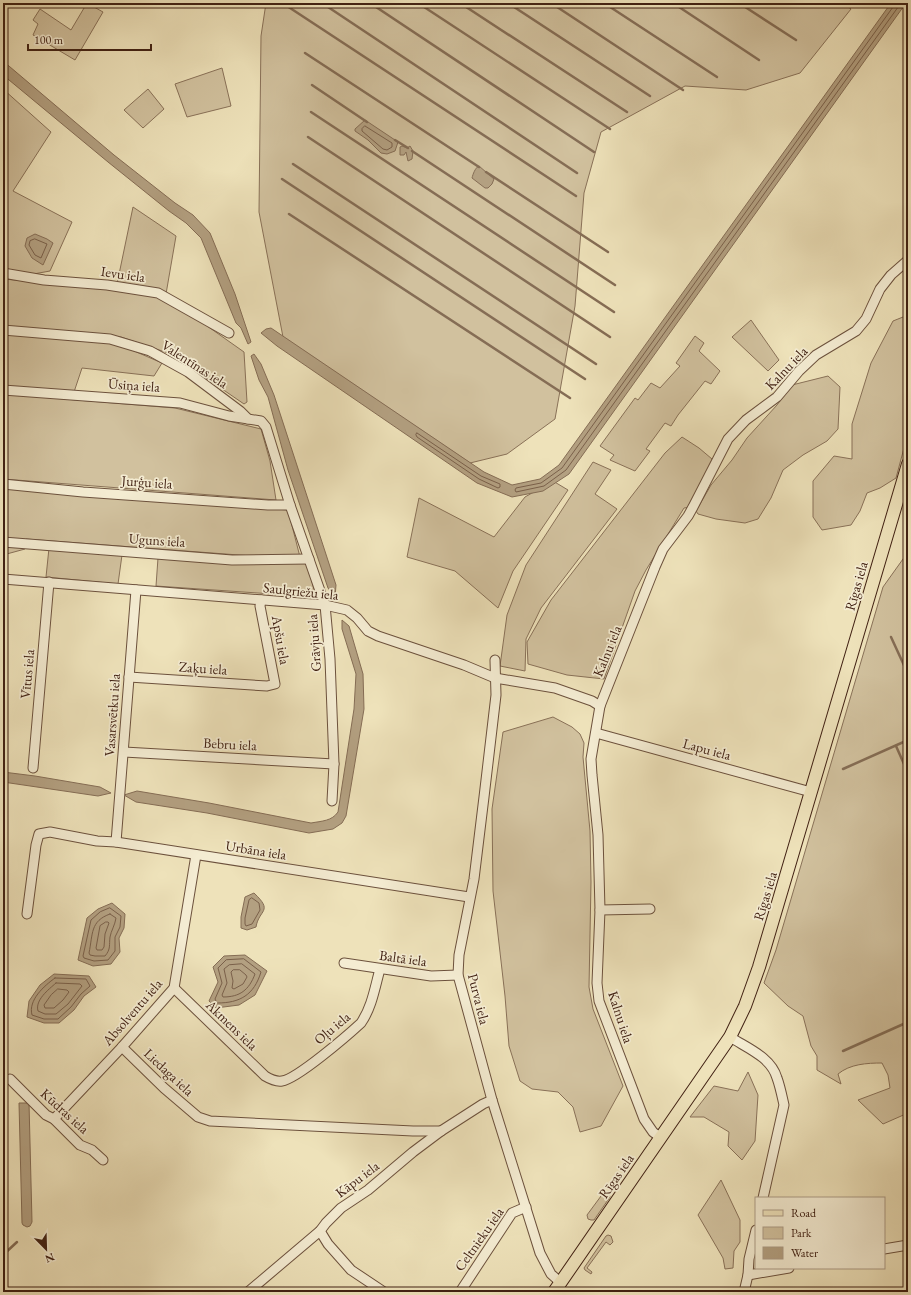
<svg xmlns="http://www.w3.org/2000/svg" width="911" height="1295" font-family="'EB Garamond',serif">
	<style>
		.green { fill: #d1c19e; stroke: #897158 }
		.water { fill: #b3a081; stroke: #856d55 }
		.lines { fill: none; stroke-linecap: round; stroke-linejoin: round }
		.shore { stroke: #7a604a; stroke-width: 1 }
		.stream { stroke: #856d55; stroke-width: 2.5 }
		.minor-casing { stroke: #6c513d; stroke-width: 11 }
		.major-casing { stroke: #412113; stroke-width: 14 }
		.minor { stroke: #f4ecd2; stroke-width: 9 }
		.major { stroke: #eee2ba; stroke-width: 12 }
		.labels { text-anchor: middle; dominant-baseline: central; stroke-width: 3.5; stroke-linejoin: round; paint-order: stroke }
		.street-label { font-size: 14px; fill: #412113; stroke: #f4ecd2 }
	</style>
	<rect width="100%" height="100%" fill="#eee2ba"/>
	<filter id="stains"><feTurbulence type="fractalNoise" baseFrequency=".005" numOctaves="4"/><feColorMatrix values="0 0 0 0 .2 0 0 0 0 .09 0 0 0 0 .02 0 0 0 .5 -.17"/></filter>
	<radialGradient id="worn" r=".72"><stop offset=".6" stop-color="#630" stop-opacity="0"/><stop offset="1" stop-color="#630" stop-opacity=".3"/></radialGradient>
	<g class="green">
		<path d="M87,3L103,12L75,60L33,35L38,24L33,20L40,9L71,30Z"/>
		<path d="M266,3H843L851,9L800,73L746,90L685,86L601,132L584,193L575,306L555,419L507,454L470,463L283,337L259,212L261,36Z"/>
		<path d="M222,68L231,106L187,117L175,84Z"/>
		<path d="M3,89L51,132L13,191L72,222L50,271L28,275L3,269Z"/>
		<path d="M148,89L164,109L143,128L124,110Z"/>
		<path d="M133,207L176,236L166,294L117,284Z"/>
		<path d="M3,279L84,286L160,297L193,316L244,352L247,402L244,404L171,354L121,337L3,327Z"/>
		<path d="M908,315V433L896,478L880,488L867,493L860,511L851,525L822,530L813,517V481L834,456L852,459V424L871,363L893,321Z"/>
		<path d="M751,320L779,360L768,371L732,337Z"/>
		<path d="M3,333L118,344L162,363L154,376L82,368L74,392L3,386Z"/>
		<path d="M695,336L704,343L699,351L720,371L711,384L705,381L678,415L671,426L665,423L646,449L650,451L635,471L610,460L614,455L600,446L635,398L638,400L651,383L660,388L680,366L676,363Z"/>
		<path d="M828,376L840,387L838,429L827,441L803,455L783,470L771,498L758,519L745,523L716,519L698,514L696,511L711,485L732,460L747,438L777,405L792,385Z"/>
		<path d="M3,394L175,408L261,429L270,461L276,500L3,479Z"/>
		<path d="M682,437L699,448L712,459L706,480L690,507L684,508L646,570L635,591L604,679L567,675L528,664L527,642L551,600L665,453Z"/>
		<path d="M593,462L611,470L595,494L617,509L541,608L526,639L525,671L500,666L507,615L526,565Z"/>
		<path d="M553,481L568,490L513,571L498,608L455,571L407,557L419,498L494,537L525,497Z"/>
		<path d="M3,487L288,510L300,557L252,556L26,539L25,549L3,555Z"/>
		<path d="M49,548L122,555L118,584L46,577Z"/>
		<path d="M908,552V1113L883,1124L858,1100L890,1088L888,1075L882,1063C867,1063 850,1064 838,1074L841,1084L817,1070V1056L811,1046L803,1016L788,1006L764,983L776,950L883,587Z"/>
		<path d="M158,558L307,563L316,597L156,586Z"/>
		<path d="M553,717L572,727L580,734L584,743L583,757L590,831L591,882L589,987L593,1009L623,1086L601,1126L580,1132L573,1107L558,1092L532,1089L520,1081L509,1046L505,996L493,891L492,809L503,732Z"/>
		<path d="M748,1072L758,1095L755,1141L742,1160L728,1146L729,1132L704,1117H690L714,1086L738,1091Z"/>
		<path d="M721,1180L740,1220V1242L734,1251L733,1268L725,1269L723,1258L698,1215Z"/>
		<path d="M604,1192L609,1194L610,1197L594,1220H591L588,1219L587,1215Z"/>
		<path d="M608,1235L611,1236L613,1242L610,1245L606,1242L587,1268L592,1272L591,1274L585,1270L584,1268L606,1236Z"/>
	</g>
	<g class="water">
		<path d="M891,3H906L569,474L543,491L512,497L477,483L277,346L261,333L266,329L271,328L484,472L512,485L540,479L559,465Z"/>
		<path d="M3,61L114,155L175,203L193,215L210,233L235,294L251,342L248,344L241,328L236,323L201,238L186,223L169,211L108,162L3,75Z"/>
		<path d="M365,120L398,142L395,151L387,154L381,153L368,140L355,131V129Z"/>
		<path d="M402,146L407,148L410,146L413,151L412,159L408,161L406,152L404,155H400V147Z"/>
		<path d="M479,166L494,179L492,184L488,188H485L472,178C473,174 475,168 479,166Z"/>
		<path d="M35,234L47,239L53,243L43,265L32,258L25,246L27,238Z"/>
		<path d="M254,354L261,364L274,395L336,585L335,597L328,588L288,470L268,397L259,380L251,356Z"/>
		<path d="M342,620L349,626L363,674L364,709L346,816L342,823L333,829L309,833L207,813L136,802L124,795L137,791L209,803L311,823C322,821 332,821 338,812L354,709L356,674L342,629Z"/>
		<path d="M3,772L35,776L100,787L111,793L98,796L3,782Z"/>
		<path d="M254,893C274,912 259,909 256,927L247,930L241,928V917L245,897Z"/>
		<path d="M112,903L125,914L124,928L119,938L120,952L111,964L93,966L78,960L87,918L98,909Z"/>
		<path d="M245,955L267,971L255,995L239,1005L216,1008L209,1001L218,982L213,967L224,956Z"/>
		<path d="M54,974L89,976L96,987L84,996L74,1010L59,1023H44L27,1017L29,1001L40,985Z"/>
		<path d="M19,1103H29L32,1222L30,1226L27,1227L23,1225L22,1223Z"/>
	</g>
	<g class="lines">
		<g class="shore">
			<path d="M894,3L893,7L562,468L541,483L516,488L515,490L516,492L544,486L566,470L901,3"/>
			<path d="M365,126L392,143V147L387,150L383,149L362,131V129Z"/>
			<path d="M35,239L47,244L41,258L35,255L29,245L30,241Z"/>
			<path d="M417,433L481,476L500,484V487L498,488L479,479L417,437L416,435Z"/>
			<path d="M252,898L259,903L260,910L252,924L246,926L245,924V918L249,900Z"/>
			<path d="M110,908L121,916L120,927L115,937V951L108,960L94,961L84,958L83,956L91,920L100,912Z"/>
			<path d="M110,914L116,918C115,925 111,931 110,937C109,945 111,949 105,956H95L90,955L89,953C93,934 90,921 110,914Z"/>
			<path d="M106,922H108L109,923L105,934L104,947L102,950H97L96,948L100,926Z"/>
			<path d="M244,959L261,972C254,995 240,1003 217,1003L215,999L222,983L218,968L226,960Z"/>
			<path d="M242,964L255,974C249,990 240,997 223,997L222,995L227,983L224,969L229,965Z"/>
			<path d="M240,970L246,975L247,977L243,984L234,989L232,988L233,981L231,972L233,970Z"/>
			<path d="M55,978L86,979L90,986L81,994L71,1007L58,1019H44L32,1015C28,1000 44,986 55,978Z"/>
			<path d="M56,983L80,984L82,986L68,1004L56,1014H45L38,1011C35,1000 48,990 56,983Z"/>
			<path d="M58,989L67,990L69,992L63,1000L54,1008H45L44,1005L51,995Z"/>
		</g>
		<g class="stream">
			<path d="M322,3L577,173"/>
			<path d="M370,3L594,152"/>
			<path d="M418,3L610,129"/>
			<path d="M460,3L627,112"/>
			<path d="M508,3L650,96"/>
			<path d="M551,3L683,90"/>
			<path d="M604,3L717,77"/>
			<path d="M673,3L759,60"/>
			<path d="M739,3L796,40"/>
			<path d="M287,6L576,196"/>
			<path d="M305,53L479,167"/>
			<path d="M312,85L367,122"/>
			<path d="M311,112L614,312"/>
			<path d="M308,137L610,337"/>
			<path d="M395,140L408,148"/>
			<path d="M412,151L615,285"/>
			<path d="M293,164L596,364"/>
			<path d="M486,172L608,252"/>
			<path d="M282,179L585,379"/>
			<path d="M289,214L570,398"/>
			<path d="M891,637L908,674"/>
			<path d="M896,746L908,773"/>
			<path d="M843,769L908,740"/>
			<path d="M904,874L908,883"/>
			<path d="M843,1051L908,1022"/>
			<path d="M3,1255L17,1242"/>
		</g>
		<defs>
			<g id="minor">
				<path d="M3,273L44,280L107,285L158,293L229,333"/>
				<path d="M3,330L110,339L150,351L188,372L240,411L248,419"/>
				<path d="M3,390L180,403L229,416L261,421L266,427L290,505L325,605L330,659L334,764L332,801"/>
				<path d="M3,484L83,492L268,505H290"/>
				<path d="M3,542L232,560L309,559"/>
				<path d="M3,579L325,605L347,610L357,618L368,631L378,636L464,665L495,678L555,688L592,701L600,706"/>
				<path d="M495,660L496,695L484,797L474,879L459,955L458,975L492,1100L540,1253L551,1274L560,1282"/>
				<path d="M129,677L267,686L275,684L260,606L261,600"/>
				<path d="M596,733L811,792"/>
				<path d="M124,752L334,764"/>
				<path d="M33,768L49,582"/>
				<path d="M116,842L136,590"/>
				<path d="M600,910L650,909"/>
				<path d="M27,914L36,845L39,834L50,832L97,841L116,842L469,897"/>
				<path d="M344,963L431,976L458,975"/>
				<path d="M174,988L265,1076C270,1079 276,1082 282,1081C297,1079 348,1035 361,1023C372,1007 375,987 380,969"/>
				<path d="M730,1037C747,1048 771,1057 777,1078C780,1086 782,1096 784,1105L763,1198"/>
				<path d="M122,1047L164,1088L198,1117L210,1121L413,1131H441"/>
				<path d="M10,1079L46,1115L54,1119L80,1145L92,1150L103,1160"/>
				<path d="M54,1119L122,1047L174,988L196,855"/>
				<path d="M661,1138L653,1132L644,1119L599,1001L597,983L600,910L598,835L592,775L591,759L600,706L655,567L663,549L688,516L693,507L728,439L746,420L777,397L799,371L816,355L856,331L866,319L880,289L891,275L908,260"/>
				<path d="M320,1231L328,1244L351,1270L384,1292"/>
				<path d="M884,1249L908,1245"/>
				<path d="M748,1275L789,1268"/>
				<path d="M248,1292L320,1231L326,1223L341,1208L368,1190L413,1152L441,1131L483,1104L492,1100"/>
				<path d="M460,1292L512,1213L526,1207"/>
				<path d="M744,1292L748,1275L749,1259L756,1230"/>
			</g>
			<path id="major" d="M554,1292L730,1037L745,1006L759,967L908,464"/>
		</defs>
		<use href="#minor" class="minor-casing"/>
		<use href="#major" class="major-casing"/>
		<use href="#minor" class="minor"/>
		<use href="#major" class="major"/>
	</g>
	<g class="labels">
		<g class="street-label">
			<text transform="translate(123 274) rotate(8)">Ievu iela</text>
			<text transform="translate(195 364) rotate(33)">Valentīnas iela</text>
			<text transform="translate(786 368) rotate(-46)">Kalnu iela</text>
			<text transform="translate(134 385) rotate(4)">Ūsiņa iela</text>
			<text transform="translate(147 482) rotate(4)">Jurģu iela</text>
			<text transform="translate(157 540) rotate(4)">Uguns iela</text>
			<text transform="translate(856 586) rotate(-74)">Rīgas iela</text>
			<text transform="translate(301 591) rotate(6)">Saulgriežu iela</text>
			<text transform="translate(281 640) rotate(80)">Apšu iela</text>
			<text transform="translate(314 643) rotate(-94)">Grāvju iela</text>
			<text transform="translate(607 651) rotate(-68)">Kalnu iela</text>
			<text transform="translate(203 668) rotate(4)">Zaķu iela</text>
			<text transform="translate(27 674) rotate(-85)">Vītus iela</text>
			<text transform="translate(112 715) rotate(-86)">Vasarsvētku iela</text>
			<text transform="translate(230 744) rotate(3)">Bebru iela</text>
			<text transform="translate(707 749) rotate(15)">Lapu iela</text>
			<text transform="translate(256 850) rotate(9)">Urbāna iela</text>
			<text transform="translate(765 896) rotate(-73)">Rīgas iela</text>
			<text transform="translate(403 958) rotate(8)">Baltā iela</text>
			<text transform="translate(479 999) rotate(76)">Purva iela</text>
			<text transform="translate(132 1012) rotate(-49)">Absolventu iela</text>
			<text transform="translate(621 1017) rotate(72)">Kalnu iela</text>
			<text transform="translate(232 1025) rotate(44)">Akmens iela</text>
			<text transform="translate(332 1028) rotate(-40)">Oļu iela</text>
			<text transform="translate(169 1072) rotate(43)">Liedaga iela</text>
			<text transform="translate(65 1111) rotate(42)">Kūdras iela</text>
			<text transform="translate(616 1176) rotate(-55)">Rīgas iela</text>
			<text transform="translate(357 1179) rotate(-37)">Kāpu iela</text>
			<text transform="translate(479 1239) rotate(-55)">Celtnieku iela</text>
		</g>
	</g>
	<rect width="911" height="1295" fill="none" stroke="#eee2ba" stroke-width="16"/>
	<rect x="4" y="4" width="903" height="1287" fill="none" stroke="#412113" stroke-width="2"/>
	<rect x="8" y="8" width="895" height="1279" fill="none" stroke="#412113"/>
	<rect x="755" y="1197" width="130" height="72" fill="#f4ecd2" stroke="#ac9b86"/>
	<rect x="763" y="1210" width="20" height="6" fill="#eee2ba" stroke="#ac9b86"/>
	<text x="791" y="1217" font-size="12" fill="#412113">Road</text>
	<rect x="763" y="1227" width="20" height="12" fill="#d1c19e" stroke="#ac9b86"/>
	<text x="791" y="1237" font-size="12" fill="#412113">Park</text>
	<rect x="763" y="1247" width="20" height="12" fill="#b3a081" stroke="#ac9b86"/>
	<text x="791" y="1257" font-size="12" fill="#412113">Water</text>
	<g transform="translate(46 1249) rotate(157)" stroke="#f4ecd2" stroke-width="3" paint-order="stroke">
	<path d="M0-3L7 15L0 10L-7 15Z" fill="#412113"/>
	<text y="-6" font-size="11" font-weight="bold" text-anchor="middle" fill="#412113">N</text>
	</g>
	<path d="M28 44v6h123v-6" fill="none" stroke="#412113" stroke-width="2"/>
	<text x="34" y="44" font-size="12" fill="#412113" stroke="#f4ecd2" stroke-width="3" paint-order="stroke">100 m</text>
	<rect width="100%" height="100%" filter="url(#stains)"/>
	<rect width="100%" height="100%" fill="url(#worn)"/>
</svg>
